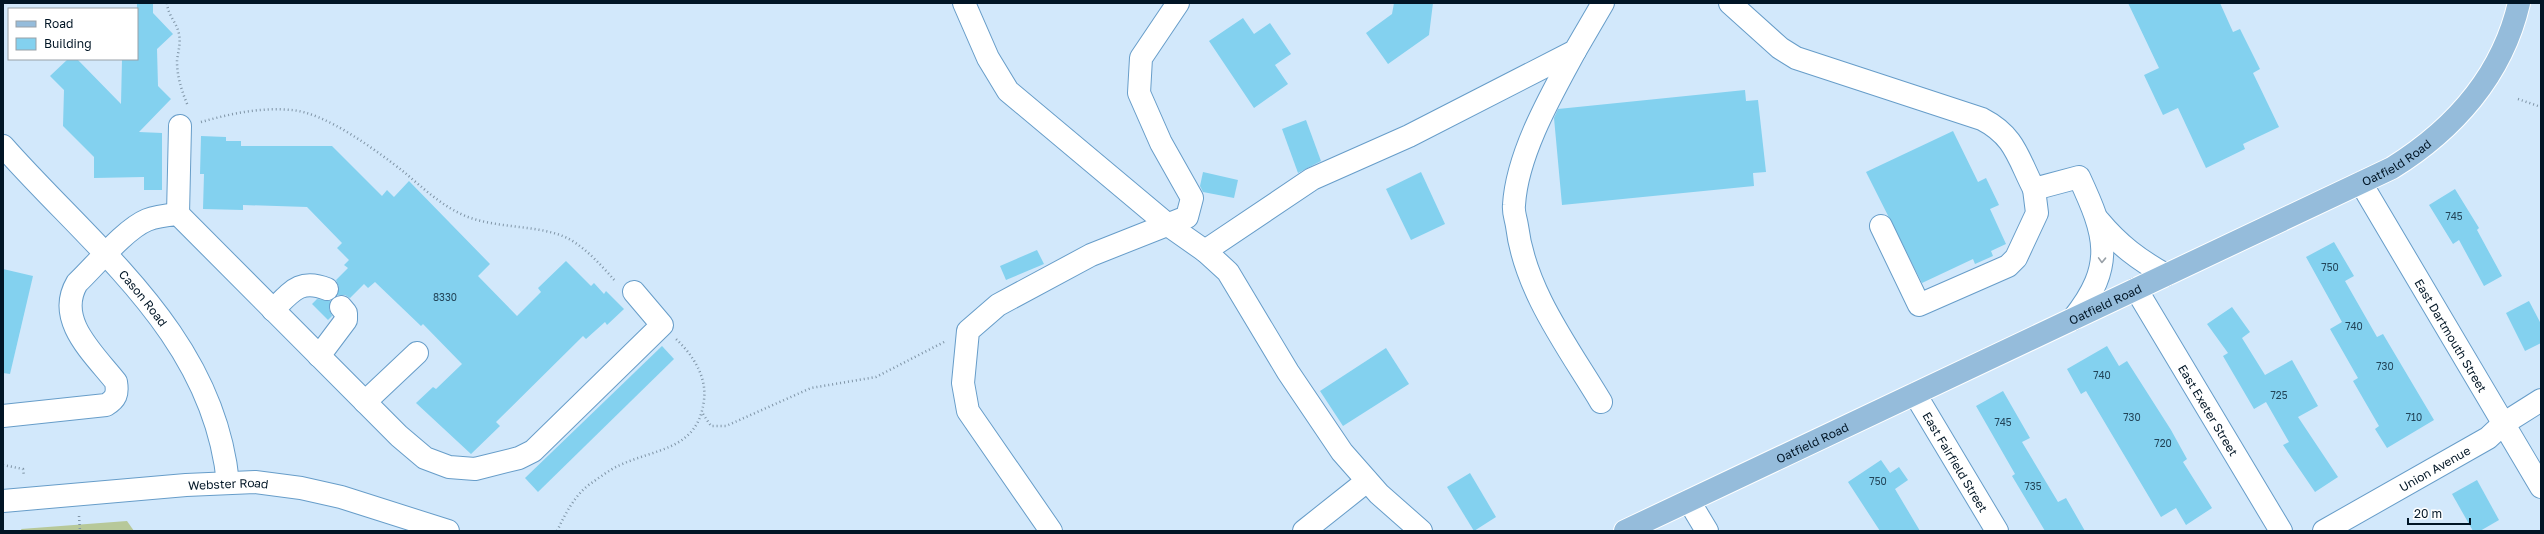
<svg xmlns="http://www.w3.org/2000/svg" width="2544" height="534" font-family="'Golos Text',sans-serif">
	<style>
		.green { fill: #b7c899 }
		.building { fill: #83d1ef }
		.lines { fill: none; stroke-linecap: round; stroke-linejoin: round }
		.minor-casing { stroke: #679dc9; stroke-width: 24 }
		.major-casing { stroke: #fff; stroke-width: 24 }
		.path { stroke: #7f94a6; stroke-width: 2.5; stroke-dasharray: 1 3; stroke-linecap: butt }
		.minor { stroke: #fff; stroke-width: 22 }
		.major { stroke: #95bcdb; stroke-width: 22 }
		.oneway { stroke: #99a1a8 }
		.labels { text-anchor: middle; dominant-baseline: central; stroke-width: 3; stroke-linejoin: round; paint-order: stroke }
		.number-label { font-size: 10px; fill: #224458 }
		.street-label { font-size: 12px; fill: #011525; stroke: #fff }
	</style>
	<rect width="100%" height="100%" fill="#d2e8fb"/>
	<path class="green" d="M127,521L134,531H22L21,529Z"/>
	<g class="building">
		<path d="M137,3H153V13L173,34L157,49L158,86L171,99L139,132L162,133V190H144V177L94,178V157L63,126L64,90L50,76L68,59H77L121,104L122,59H137Z"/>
		<path d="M1394,3H1433L1429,35L1388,64L1366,33L1392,14Z"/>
		<path d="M2128,3H2220L2233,32L2240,29L2260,69L2253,73L2279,127L2243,144L2245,149L2206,168L2178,108L2163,115L2144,75L2159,68Z"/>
		<path d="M1243,18L1254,34L1270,23L1291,54L1275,65L1288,84L1254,108L1209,41Z"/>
		<path d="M1745,90L1746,101L1758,100L1766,172L1753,173L1754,186L1562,205L1554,118L1558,109Z"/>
		<path d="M1306,120L1321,161L1298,173L1282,129Z"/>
		<path d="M1953,131L1978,182L1986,178L1999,205L1990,209L2006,244L1991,251L1993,256L1975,264L1973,259L1922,283L1866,172Z"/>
		<path d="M201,136L226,137V141H241V146H332L382,196L387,190L394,197L409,181L490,264L478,276L517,316L541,292L538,288L566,261L591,286L594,283L604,294L606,291L624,309L607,325L605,322L586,339L583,336L496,422L500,426L471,454L416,403L433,387L436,389L462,364L423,324L421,326L375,282L368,288L364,284L350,298L345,295H337L339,287L336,280L348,268L344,265L349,260L337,248L342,243L307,207L243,205V210L203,209L204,174H200Z"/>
		<path d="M1203,172L1238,180L1234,198L1203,192L1200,186Z"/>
		<path d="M1421,172L1445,224L1411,240L1386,189Z"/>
		<path d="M2455,189L2479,228L2477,230L2502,276L2484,286L2459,240L2453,244L2429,205Z"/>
		<path d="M2334,242L2354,276L2345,281L2377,337L2383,334L2434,420L2387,448L2375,429L2379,426L2353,381L2358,378L2330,329L2342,322L2306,257Z"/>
		<path d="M1037,250L1044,264L1006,280L1000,266Z"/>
		<path d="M3,269L33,276L10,374L3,373Z"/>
		<path d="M317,299L331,301L329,309L332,316L328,320L312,304Z"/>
		<path d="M2529,301L2541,324V343L2525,351L2506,313Z"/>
		<path d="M2232,307L2250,332L2242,338L2265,375L2292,360L2318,406L2298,417L2338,477L2315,492L2283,445L2289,442L2266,402L2254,409L2223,356L2228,353L2207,324Z"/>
		<path d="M662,346L674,359L538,492L525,478Z"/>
		<path d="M2107,346L2119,366L2127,361L2171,430L2187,459L2183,462L2212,508L2186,525L2176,508L2161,517L2086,391L2081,394L2067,369Z"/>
		<path d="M1386,348L1409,384L1343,426L1320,391Z"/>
		<path d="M2003,391L2030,438L2022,442L2058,502L2066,498L2085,531H2045L2012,476L2015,474L1976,406Z"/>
		<path d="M1881,460L1890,473L1899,467L1908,480L1895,489L1920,531H1880L1848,482Z"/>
		<path d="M1470,473L1496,517L1474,531L1447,487Z"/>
		<path d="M2477,480L2499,520L2480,531H2473L2452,494Z"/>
	</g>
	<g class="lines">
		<defs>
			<g id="minor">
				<path d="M964,3L988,58L1008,91L1168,225L1205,251L1228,272L1288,372L1342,452L1379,494L1421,531"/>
				<path d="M1730,3L1780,48L1796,58L1982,119C2015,136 2018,158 2034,189L2079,177C2106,235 2116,265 2073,319"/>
				<path d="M1575,51C1551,95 1517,154 1514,205C1513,212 1516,219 1517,226C1525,291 1568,347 1601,402"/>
				<path id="s1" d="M3,146C94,249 214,336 228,483"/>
				<path id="s2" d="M2361,183L2541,487"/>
				<path d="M178,214L180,126"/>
				<path d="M2099,221C2119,245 2139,260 2166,275"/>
				<path d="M1881,226L1919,305L2008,266L2016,258L2037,213L2034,189"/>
				<path d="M1205,251L1312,179L1409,136L1575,51L1603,3"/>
				<path id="s3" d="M2136,289L2281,531"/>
				<path d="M273,310C291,292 300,278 327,289"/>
				<path d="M319,356L346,320V313L341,307"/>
				<path id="s4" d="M1915,394L1997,531"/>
				<path d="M365,402L417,353"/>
				<path d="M3,416L106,405C116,399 118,394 116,382C94,354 55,320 77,283C95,266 125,229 147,220C157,216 168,215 178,214L399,436L425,458L449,467L475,469L519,458L533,451L662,325L634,292"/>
				<path id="s5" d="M3,501L186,485L255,482L301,488L341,497L448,531"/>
				<path d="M1689,501L1707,531"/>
				<path d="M1051,531L968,411L963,383L968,331L998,305L1091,255L1187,217L1192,198L1161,143L1139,93L1141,58L1178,3"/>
				<path d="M1304,531L1367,481"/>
				<path id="s6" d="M2324,531L2488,438L2503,424L2541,400"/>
			</g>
			<g id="major">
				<path id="s7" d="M1625,531L2392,168C2453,130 2502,76 2519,3"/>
			</g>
		</defs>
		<use href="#minor" class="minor-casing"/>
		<use href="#major" class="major-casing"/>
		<g class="path">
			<path d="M167,3C168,16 177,23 179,34C181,44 178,51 177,61C177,77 182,92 188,106"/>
			<path d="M2518,99L2541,107"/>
			<path d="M201,122C229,114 261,107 291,110C325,112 377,151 404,172C423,188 444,208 468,217C498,228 531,225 560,235C581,242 602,266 616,282"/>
			<path d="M703,414L711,426H726L811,388L876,377L946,341"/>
			<path d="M3,465L23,469L24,476"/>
			<path d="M79,516L80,531"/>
			<path d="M557,531C566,513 574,496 590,484C599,478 609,470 618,466C655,448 698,451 704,400C707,377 693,355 676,339"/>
		</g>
		<use href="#minor" class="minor"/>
		<use href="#major" class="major"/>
	</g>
	<defs><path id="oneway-chevron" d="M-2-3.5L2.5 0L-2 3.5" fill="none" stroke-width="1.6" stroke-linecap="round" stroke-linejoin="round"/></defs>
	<use class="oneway" href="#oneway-chevron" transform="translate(2102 260) rotate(92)"/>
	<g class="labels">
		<g class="number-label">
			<text x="2454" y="216">745</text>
			<text x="2330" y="267">750</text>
			<text x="445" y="297">8330</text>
			<text x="2354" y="326">740</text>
			<text x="2385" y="366">730</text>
			<text x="2102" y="375">740</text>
			<text x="2279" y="395">725</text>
			<text x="2132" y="417">730</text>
			<text x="2414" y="417">710</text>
			<text x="2003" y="422">745</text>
			<text x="2163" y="443">720</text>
			<text x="1878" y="481">750</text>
			<text x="2033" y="486">735</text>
		</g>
		<g class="street-label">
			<text stroke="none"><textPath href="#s7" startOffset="855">Oatfield Road</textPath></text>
			<text stroke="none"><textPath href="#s1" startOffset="207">Cason Road</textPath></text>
			<text stroke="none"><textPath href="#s7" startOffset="531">Oatfield Road</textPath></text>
			<text stroke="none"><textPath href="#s2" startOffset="177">East Dartmouth Street</textPath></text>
			<text stroke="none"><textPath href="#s3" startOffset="141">East Exeter Street</textPath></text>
			<text stroke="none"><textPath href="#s7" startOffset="207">Oatfield Road</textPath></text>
			<text stroke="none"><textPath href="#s4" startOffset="79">East Fairfield Street</textPath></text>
			<text stroke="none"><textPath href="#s6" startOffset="127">Union Avenue</textPath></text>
			<text stroke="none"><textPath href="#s5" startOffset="226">Webster Road</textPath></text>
		</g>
	</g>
	<rect width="2544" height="534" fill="none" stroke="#011525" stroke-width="8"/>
	<rect x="8" y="8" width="130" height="52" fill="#ffffff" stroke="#99a1a8"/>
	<rect x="16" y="21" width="20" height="6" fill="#95bcdb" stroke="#99a1a8"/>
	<text x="44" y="28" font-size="12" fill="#011525">Road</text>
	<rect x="16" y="38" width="20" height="12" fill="#83d1ef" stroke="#99a1a8"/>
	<text x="44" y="48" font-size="12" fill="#011525">Building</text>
	<path d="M2408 518v6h62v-6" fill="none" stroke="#011525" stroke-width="2"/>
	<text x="2414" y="518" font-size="12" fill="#011525" stroke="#ffffff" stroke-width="3" paint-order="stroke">20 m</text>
</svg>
